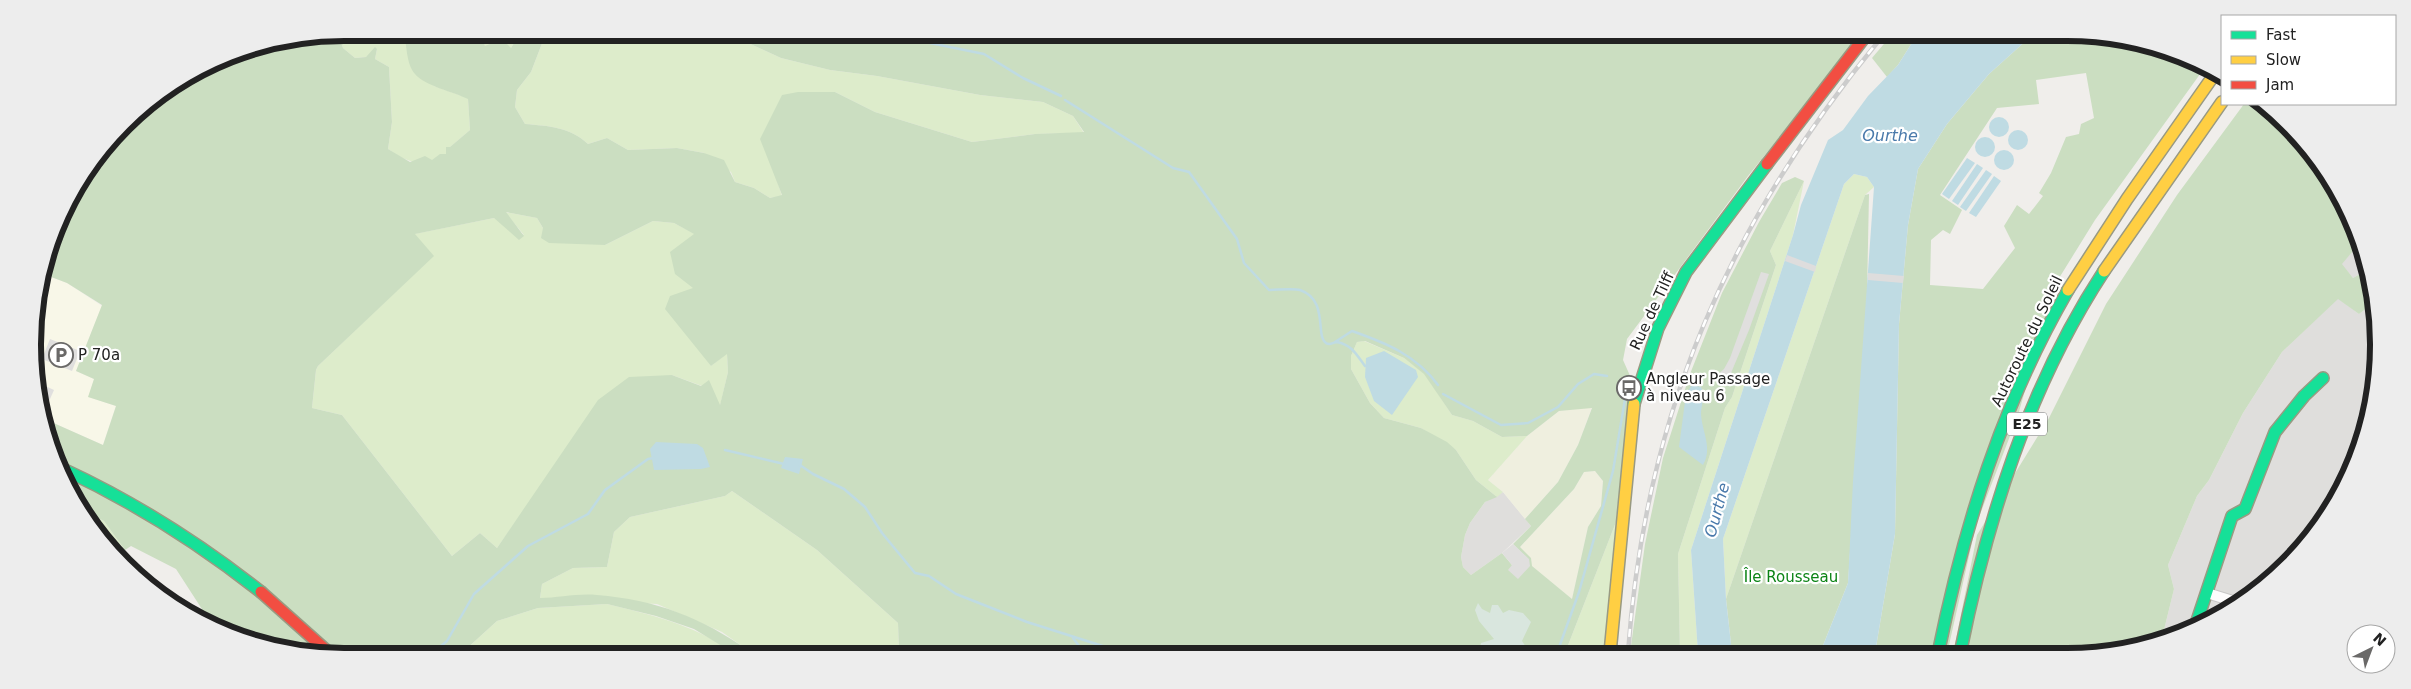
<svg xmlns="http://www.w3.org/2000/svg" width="2411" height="689" font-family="'DejaVu Sans',sans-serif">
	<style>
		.residential { fill: #dfdedc }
		.education { fill: #f8f7e8 }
		.farmland { fill: #efefdf }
		.grass { fill: #ddeccb }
		.forest { fill: #cbdec1; fill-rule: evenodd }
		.wetland { fill: #d9e6de }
		.parking { fill: #e0dfde }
		.water { fill: #bfdbe3 }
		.pier { fill: #dedddd }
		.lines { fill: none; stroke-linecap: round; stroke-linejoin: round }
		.stream { stroke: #bfdbe3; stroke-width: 2.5 }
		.street-casing { stroke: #c9c8c7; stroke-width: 12 }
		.fast-casing { stroke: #999a82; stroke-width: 14 }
		.slow-casing { stroke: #999a82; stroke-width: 14 }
		.jam-casing { stroke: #999a82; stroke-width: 14 }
		.street { stroke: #fdfcfc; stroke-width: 10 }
		.fast { stroke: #16e098; stroke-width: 11 }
		.slow { stroke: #ffcf43; stroke-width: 11 }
		.jam { stroke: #f24e42; stroke-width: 11 }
		.rail-casing { stroke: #ccc; stroke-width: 4.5 }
		.rail { stroke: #fff; stroke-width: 2.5; stroke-dasharray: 8; stroke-linecap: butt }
		.labels { text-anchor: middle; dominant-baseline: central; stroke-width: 4.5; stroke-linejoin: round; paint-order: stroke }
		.shield { fill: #fff; stroke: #646464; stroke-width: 1 }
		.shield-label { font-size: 14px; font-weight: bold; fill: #222 }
		.street-label { font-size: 15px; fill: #222; stroke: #fff }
		.poi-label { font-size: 15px; fill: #222; stroke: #fff; text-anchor: start }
		.park-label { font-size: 15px; fill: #0c8416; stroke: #fff }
		.water-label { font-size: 16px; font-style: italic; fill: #4a7aab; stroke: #fff }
		.rim { fill: none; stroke: #222; stroke-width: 6 }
	</style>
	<rect width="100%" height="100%" fill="#f0eeeb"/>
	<g class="residential">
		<path d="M2358,249L2367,270L2353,278L2341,264L2353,251Z"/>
		<path d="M2338,298L2359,314L2372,304L2373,405L2346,483L2287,565L2204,624L2157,639L2163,634L2174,589L2168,565L2197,496L2209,480L2243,413L2282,352Z"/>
		<path d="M1503,492L1531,526L1502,553L1471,575L1463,567L1461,557L1465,535L1470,523L1485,502Z"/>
	</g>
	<path class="education" d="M46,275L67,283L102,306L76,371L94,379L89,397L116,406L103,445L49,421L46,431L43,426L33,324Z"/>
	<g class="farmland">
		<path d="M1592,407L1578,445L1558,482L1525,519L1503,492L1488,480L1527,436L1559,411Z"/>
		<path d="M1595,471L1603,481L1601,506L1588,527L1572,599L1531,566L1520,547L1574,489L1584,472Z"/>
	</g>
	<g class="grass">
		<path d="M345,33H404L434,86L468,98L470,130L449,148L446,154C439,155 437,159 431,161C414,166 401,158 388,149L392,122L389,67L375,59L377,49L366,57L355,58L343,48L338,34Z"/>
		<path d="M480,33H520L511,48L485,47Z"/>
		<path d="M546,33L729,34L781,58L830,70L877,76L980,95L1043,102L1073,116L1084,133L1035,134L972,142L875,112L835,92L773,168L782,196L770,198L754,188L735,182L731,172L704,153L677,148L628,150L607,138L588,144C570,127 549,126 525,124L515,107L517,90L531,72Z"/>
		<path d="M1854,174L1867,177L1874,187L1865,195L1726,599L1723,539L1844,184Z"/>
		<path d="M1804,181L1793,235L1691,550L1698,653H1680L1678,554L1725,408L1732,397L1776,265L1770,251Z"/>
		<path d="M505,212L537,218L543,228L605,245L653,221L674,223L695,234L693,288L711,366L727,353L728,372L720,406L702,386L672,375L537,492L497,548L480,533L452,556L342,415L312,408L316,370L318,366L433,256L414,234L494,218L524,235Z"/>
		<path d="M1364,341L1404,358L1425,374L1452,415L1473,421L1502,437L1527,436L1488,480L1503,492L1497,497L1476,480L1456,450L1421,428L1384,418L1370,403L1351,369V356L1357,342Z"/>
		<path d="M732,491L817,550L898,623L899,652L749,651L722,632L657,604L540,598L542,584L573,568L607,567L614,532L630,517L725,496Z"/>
		<path d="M86,512L104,521L125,550L118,554L97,534Z"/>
		<path d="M1616,522L1604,653H1565Z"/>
		<path d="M607,604C651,615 693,624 730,651H464L497,621L538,608Z"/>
	</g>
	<g class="forest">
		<path d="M404,33H480L485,46L502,39L511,48L520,33H546L531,72L517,90L515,107L525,124C549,126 570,127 588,144L607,138L628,150L677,148L704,153L724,160L735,182L754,188L770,198L782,195L760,139L782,95L798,92H835L875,112L972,142L1035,134L1084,132L1073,116L1043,102L980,95L877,76L830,70L781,58L729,34L1859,38L1748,176L1627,339L1623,360L1631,378L1616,522L1565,653L899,652L898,623L817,550L732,491L725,496L630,517L614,532L607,567L573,568L542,584L540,598C558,598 578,593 597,595C656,600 701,617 749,651H730L694,629L656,616L607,604L538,608L497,621L464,651H284L209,620L176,569L131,546L125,550L104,521L86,512L46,431L49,421L103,445L116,406L88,397L94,379L76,371L102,305L67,283L46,275L65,207L139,110L225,56L338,34L343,48L355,58L366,57L375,47L377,49L375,59L389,67L392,122L388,149L410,162L425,156L432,160L440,154H446V147H450L470,130L468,99C454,92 425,86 415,74C406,64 407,45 404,33ZM506,212L537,218L543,228L541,238L549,243L605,245L653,221L674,223L694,234L670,252L675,274L693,288L670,296L665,309L711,366L727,354L728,372L720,405L709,380L701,386L672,375L629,377L598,400L497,548L480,533L452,556L342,415L312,408L316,370L318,366L434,256L415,234L494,218L519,240L524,236ZM1365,341L1404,358L1424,374L1452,415L1473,421L1502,437L1527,436L1559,411L1592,408L1578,445L1558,482L1525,519L1531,526L1513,544L1529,560L1512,565L1502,553L1471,575L1463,567L1461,557L1465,535L1470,523L1485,502L1497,497L1476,480L1456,450L1447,442L1421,428L1384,418L1370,403L1351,369V356L1357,342ZM1595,471L1603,481L1601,506L1588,527L1572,599L1532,566L1531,558L1520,547L1574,489L1584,472Z"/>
		<path d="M1889,38H1915L1898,65L1887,77L1872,58Z"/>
		<path d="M2029,38H2127L2203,70L2095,220L2056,283L2018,415L1976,525L1947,654L1875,653L1895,534L1899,324L1908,225L1918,169L1947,124L1989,74ZM2086,73L2094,118L2081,124L2079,134L2066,137L2051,173L2039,193L2043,196L2029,214L2017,205L2004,226L2015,248L1983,289L1930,285L1931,240L1943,230L1950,234L1962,210L1940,195L1997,108L2039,104L2036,80Z"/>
		<path d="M2244,104H2258L2326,171L2358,249L2353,251L2342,264L2353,278L2367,270L2372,283V304L2359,314L2338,299L2282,352L2243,413L2209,480L2197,496L2168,565L2174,589L2163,634L2157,639L2107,654H1953L1977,535L2049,418L2106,304L2177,195Z"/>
		<path d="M1795,177L1804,181L1770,251L1776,265L1732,397L1725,408L1678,554L1680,653H1630L1645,544L1663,458L1690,374L1722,293L1759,222L1782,183Z"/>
		<path d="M1869,194L1867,294L1848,583L1820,653H1732L1726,599L1865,195Z"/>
	</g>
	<path class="wetland" d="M1478,603L1482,609L1490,613L1492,605H1498L1503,613L1509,610L1523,613L1531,622L1522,641L1530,653H1479L1481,643L1494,639L1479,621L1475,610Z"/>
	<g class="parking">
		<path d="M1761,272L1769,274L1749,330L1731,373L1721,382L1717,375L1724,369L1730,358Z"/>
		<path d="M50,339L80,351L72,371L42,359Z"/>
		<path d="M39,383L54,390L42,417Z"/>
		<path d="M1513,544L1529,559L1530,566L1518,579L1508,570L1512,565L1502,553Z"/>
	</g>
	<g class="water">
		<path d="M1915,38H2029L1989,74L1947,124L1918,169L1908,225L1899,324L1895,534L1875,653H1820L1848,583L1853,481L1874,187L1867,177L1854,174L1844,184L1723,539L1726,599L1732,653H1698L1691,550L1793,235L1801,205L1828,140L1843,130L1868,96L1898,65Z"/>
		<circle cx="1999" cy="127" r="10"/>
		<circle cx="2018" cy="140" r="10"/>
		<circle cx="1985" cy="147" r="10"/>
		<circle cx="2004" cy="160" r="10"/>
		<path d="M1967,158L1975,163L1949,199L1942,194Z"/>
		<path d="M1977,164L1983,168L1958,205L1952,201Z"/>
		<path d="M1986,170L1992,174L1966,211L1960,207Z"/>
		<path d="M1994,176L2001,181L1976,217L1969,213Z"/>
		<path d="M1384,351L1416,370L1418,377L1392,415L1374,401L1365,377L1366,358Z"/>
		<path d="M1692,385L1701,387C1706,397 1701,404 1701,414C1702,432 1713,448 1703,465L1679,447L1686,394Z"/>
		<path d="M656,442L697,444L703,448L710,467L701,469L654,470L650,449Z"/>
		<path d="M785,457L803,459L799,474L781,468Z"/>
	</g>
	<g class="pier">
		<path d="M1787,255L1816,266L1815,272L1785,261Z"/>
		<path d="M1868,273L1904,276L1903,283L1868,280Z"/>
	</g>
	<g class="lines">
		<g class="stream">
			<path d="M913,34L930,43L984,54L1023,78L1061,96"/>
			<path d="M1065,100L1173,168L1189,172L1237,239L1244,263L1269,290C1278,290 1292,288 1300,290C1329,300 1315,336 1326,343C1330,346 1333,342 1337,342C1352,345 1356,354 1365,366"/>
			<path d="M1335,342L1352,331C1386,343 1416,355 1438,385"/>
			<path d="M1443,394L1501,425L1528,423L1558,407L1578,384L1594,374L1607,376"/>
			<path d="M725,450L784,464"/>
			<path d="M800,465L813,474L844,489L865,507L882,533L915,573L929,576L956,594L1027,622L1109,648L1167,652"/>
			<path d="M1073,638L1079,646L1078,652"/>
			<path d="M435,651L447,641L474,594L528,546L588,514L605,490L648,459L654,458"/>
			<path d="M1557,653L1579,592L1613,471L1628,381"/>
		</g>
		<defs>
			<path id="street" d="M2207,593L2236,602"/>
			<g id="fast">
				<path d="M1634,404L1658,328L1686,272L1767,164"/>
				<path d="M65,470C136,503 200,544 261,592"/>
				<path d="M2195,627L2232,516L2245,509L2275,432L2304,396L2323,378"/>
				<path d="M1938,654C1964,526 2002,404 2068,290"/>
				<path d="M1960,654C1987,520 2028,387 2104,271"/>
			</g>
			<g id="slow">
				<path d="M2104,271L2222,102"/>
				<path d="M2068,290L2127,199L2214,75"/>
				<path d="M1610,653L1634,404"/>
			</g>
			<g id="jam">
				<path d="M1767,164L1864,38"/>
				<path d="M261,592L327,651"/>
			</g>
		</defs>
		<use href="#street" class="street-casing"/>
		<use href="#fast" class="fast-casing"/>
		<use href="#slow" class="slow-casing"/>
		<use href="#jam" class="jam-casing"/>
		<use href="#street" class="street"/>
		<use href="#fast" class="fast"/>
		<use href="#slow" class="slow"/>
		<use href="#jam" class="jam"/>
		<defs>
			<path id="rail" d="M1628,653C1645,413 1729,222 1881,38"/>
		</defs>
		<use href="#rail" class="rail-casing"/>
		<use href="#rail" class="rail"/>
	</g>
	<defs>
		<symbol id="parking-ring" viewBox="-11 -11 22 22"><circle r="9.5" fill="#fff" stroke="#6a6968" stroke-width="1.5"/><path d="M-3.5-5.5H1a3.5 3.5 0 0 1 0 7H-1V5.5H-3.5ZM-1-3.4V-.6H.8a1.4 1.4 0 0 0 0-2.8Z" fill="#6a6968"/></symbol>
		<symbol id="bus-ring" viewBox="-11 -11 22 22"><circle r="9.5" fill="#fff" stroke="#6a6968" stroke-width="1.5"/><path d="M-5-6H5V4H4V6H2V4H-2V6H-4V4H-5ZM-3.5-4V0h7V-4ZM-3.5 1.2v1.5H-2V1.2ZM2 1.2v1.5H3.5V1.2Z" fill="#6a6968"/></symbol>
	</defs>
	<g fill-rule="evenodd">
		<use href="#parking-ring" x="47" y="341" width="28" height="28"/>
		<use href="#bus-ring" x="1615" y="374" width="28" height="28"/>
	</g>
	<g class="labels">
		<rect class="shield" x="2007" y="412.5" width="40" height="23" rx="4"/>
		<g class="shield-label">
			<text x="2027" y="424">E25</text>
		</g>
		<g class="street-label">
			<text transform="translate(1652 311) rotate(-65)">Rue de Tilff</text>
			<text transform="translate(2027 341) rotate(-64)">Autoroute du Soleil</text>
		</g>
		<g class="poi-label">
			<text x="78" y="355">P 70a</text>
			<text x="1646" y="379">Angleur Passage<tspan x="1646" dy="17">à niveau 6</tspan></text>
		</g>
		<g class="park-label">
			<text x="1791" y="577">Île Rousseau</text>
		</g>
		<g class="water-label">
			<text x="1890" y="135">Ourthe</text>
			<text transform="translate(1717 510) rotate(-75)">Ourthe</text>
		</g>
	</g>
	<path d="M0 0H2411V689H0ZM344 41H2067A303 303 0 0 1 2370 344V345A303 303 0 0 1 2067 648H344A303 303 0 0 1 41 345V344A303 303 0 0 1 344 41Z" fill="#ededed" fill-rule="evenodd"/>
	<path class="rim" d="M344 41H2067A303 303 0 0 1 2370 344V345A303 303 0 0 1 2067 648H344A303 303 0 0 1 41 345V344A303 303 0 0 1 344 41Z"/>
	<rect x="2221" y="15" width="175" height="90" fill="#ffffff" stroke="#a7a7a7"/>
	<rect x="2231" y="31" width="25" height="8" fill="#16e098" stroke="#a7a7a7"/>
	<text x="2266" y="40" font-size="15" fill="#222222">Fast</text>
	<rect x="2231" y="56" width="25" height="8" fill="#ffcf43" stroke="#a7a7a7"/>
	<text x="2266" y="65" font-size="15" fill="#222222">Slow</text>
	<rect x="2231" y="81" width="25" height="8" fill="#f24e42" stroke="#a7a7a7"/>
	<text x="2266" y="90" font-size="15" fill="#222222">Jam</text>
	<g transform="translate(2371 649) rotate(42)"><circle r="24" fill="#ffffff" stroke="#a7a7a7"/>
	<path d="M0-4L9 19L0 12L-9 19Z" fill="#6a6968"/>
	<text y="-8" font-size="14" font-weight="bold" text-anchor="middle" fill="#222222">N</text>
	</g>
</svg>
